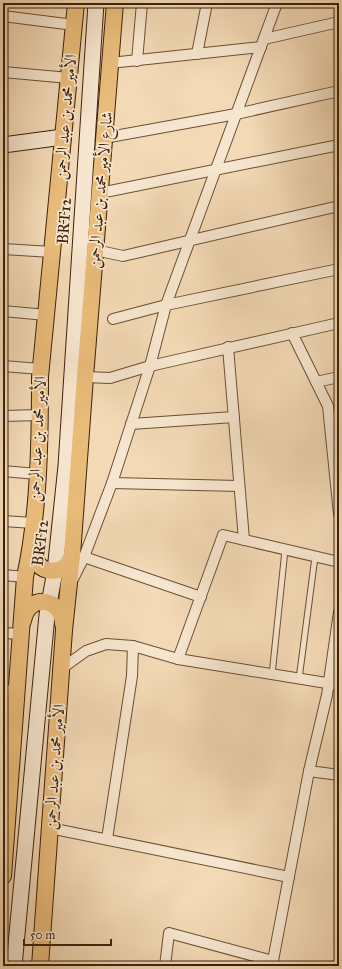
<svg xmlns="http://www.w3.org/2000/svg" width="342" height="969" font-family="'IM FELL Great Primer',Amiri,serif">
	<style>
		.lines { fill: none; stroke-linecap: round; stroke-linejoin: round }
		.lane-casing { stroke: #6a4f36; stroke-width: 7 }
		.street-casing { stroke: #6a4f36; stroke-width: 12 }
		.secondary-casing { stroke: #3c210c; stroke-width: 17 }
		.primary-casing { stroke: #3c210c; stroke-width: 18 }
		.lane { stroke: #f7e6cf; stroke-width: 5 }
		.street { stroke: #f7e6cf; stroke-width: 10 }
		.secondary { stroke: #f7e6cf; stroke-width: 15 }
		.primary { stroke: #eabc7a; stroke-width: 16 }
		.labels { text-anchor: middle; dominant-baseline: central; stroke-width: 3.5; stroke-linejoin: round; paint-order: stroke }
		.street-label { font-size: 16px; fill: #3c210c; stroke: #f7e6cf }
	</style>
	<rect width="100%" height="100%" fill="#f3d9b5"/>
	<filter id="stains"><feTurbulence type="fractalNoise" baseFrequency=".005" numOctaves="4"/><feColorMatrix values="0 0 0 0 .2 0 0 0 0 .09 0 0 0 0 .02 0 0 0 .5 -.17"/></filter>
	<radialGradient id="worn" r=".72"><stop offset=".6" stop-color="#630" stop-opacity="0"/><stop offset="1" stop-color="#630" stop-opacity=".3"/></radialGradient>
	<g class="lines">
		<defs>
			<g id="lane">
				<path d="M272,675L285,550"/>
				<path d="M299,679L315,557"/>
			</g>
			<g id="street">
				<path d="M3,16L74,25"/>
				<path d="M264,39L339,22"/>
				<path d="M197,54L207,3"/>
				<path d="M137,61L142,3"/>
				<path d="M110,63L261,47"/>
				<path d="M3,72L69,78"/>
				<path d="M104,138L236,114L339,91"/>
				<path d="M100,193L339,145"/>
				<path d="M3,249L52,252"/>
				<path d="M95,250L123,256L339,206"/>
				<path d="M3,311L46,315"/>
				<path d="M113,319L166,305L339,269"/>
				<path d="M292,333L328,406L339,514"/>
				<path d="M228,347L244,540"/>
				<path d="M3,366L41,369"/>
				<path d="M85,377L110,378L150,366L339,323"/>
				<path d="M316,382L339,377"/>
				<path d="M3,416L40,415"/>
				<path d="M131,424L234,417"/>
				<path d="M3,471L37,474"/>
				<path d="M112,483L239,486"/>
				<path d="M3,521L33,523"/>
				<path d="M84,557L201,597"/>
				<path d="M3,575L25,577"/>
				<path d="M73,579L84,557L112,483L150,366L166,305L277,3"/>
				<path d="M3,633L21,634"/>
				<path d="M178,659L223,535L339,562"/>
				<path d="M61,669L86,651L106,644L133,646L178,659L339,685"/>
				<path d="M3,690L17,691"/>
				<path d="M309,771L339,775"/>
				<path d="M50,828L289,877"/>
				<path d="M107,839L132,676L133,646"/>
				<path d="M165,966L169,933L273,961"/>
				<path d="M272,966L309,771L327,695L339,612"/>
			</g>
			<g id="secondary">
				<path d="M3,145L63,137"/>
				<path d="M14,966L47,615L55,571L66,466L96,3"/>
			</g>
			<g id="primary">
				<path d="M32,545C33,550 34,556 36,560C41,572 56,574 66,566C69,563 71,558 72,555"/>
				<path d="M23,621C28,593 62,597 63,624"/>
				<path d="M3,876L25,577C39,512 40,443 40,377L76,3"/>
				<path d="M40,966L64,630L72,555L85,377L115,3"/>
			</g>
		</defs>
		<use href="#lane" class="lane-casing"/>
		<use href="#street" class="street-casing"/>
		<use href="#secondary" class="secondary-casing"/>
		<use href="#primary" class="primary-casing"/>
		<use href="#lane" class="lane"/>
		<use href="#street" class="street"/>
		<use href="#secondary" class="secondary"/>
		<use href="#primary" class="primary"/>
	</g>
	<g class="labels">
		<g class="street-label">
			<text transform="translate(65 117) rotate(-85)">الأمير محمد بن عبد الرحمن</text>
			<text transform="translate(100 190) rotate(-85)">شارع الأمير محمد بن عبد الرحمن</text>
			<text transform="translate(64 221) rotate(-86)">BRT12</text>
			<text transform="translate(37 439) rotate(-87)">الأمير محمد بن عبد الرحمن</text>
			<text transform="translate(40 543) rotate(-83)">BRT12</text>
			<text transform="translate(54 767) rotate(-86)">الأمير محمد بن عبد الرحمن</text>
		</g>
	</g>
	<rect width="342" height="969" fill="none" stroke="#f3d9b5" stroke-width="16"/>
	<rect x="4" y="4" width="334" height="961" fill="none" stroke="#3c210c" stroke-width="2"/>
	<rect x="8" y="8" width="326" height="953" fill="none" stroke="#3c210c"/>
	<path d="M24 939v6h87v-6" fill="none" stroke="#3c210c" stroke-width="2"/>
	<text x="30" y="939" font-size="12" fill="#3c210c" stroke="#f7e6cf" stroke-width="3" paint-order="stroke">50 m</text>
	<rect width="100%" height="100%" filter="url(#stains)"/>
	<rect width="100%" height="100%" fill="url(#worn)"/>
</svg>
